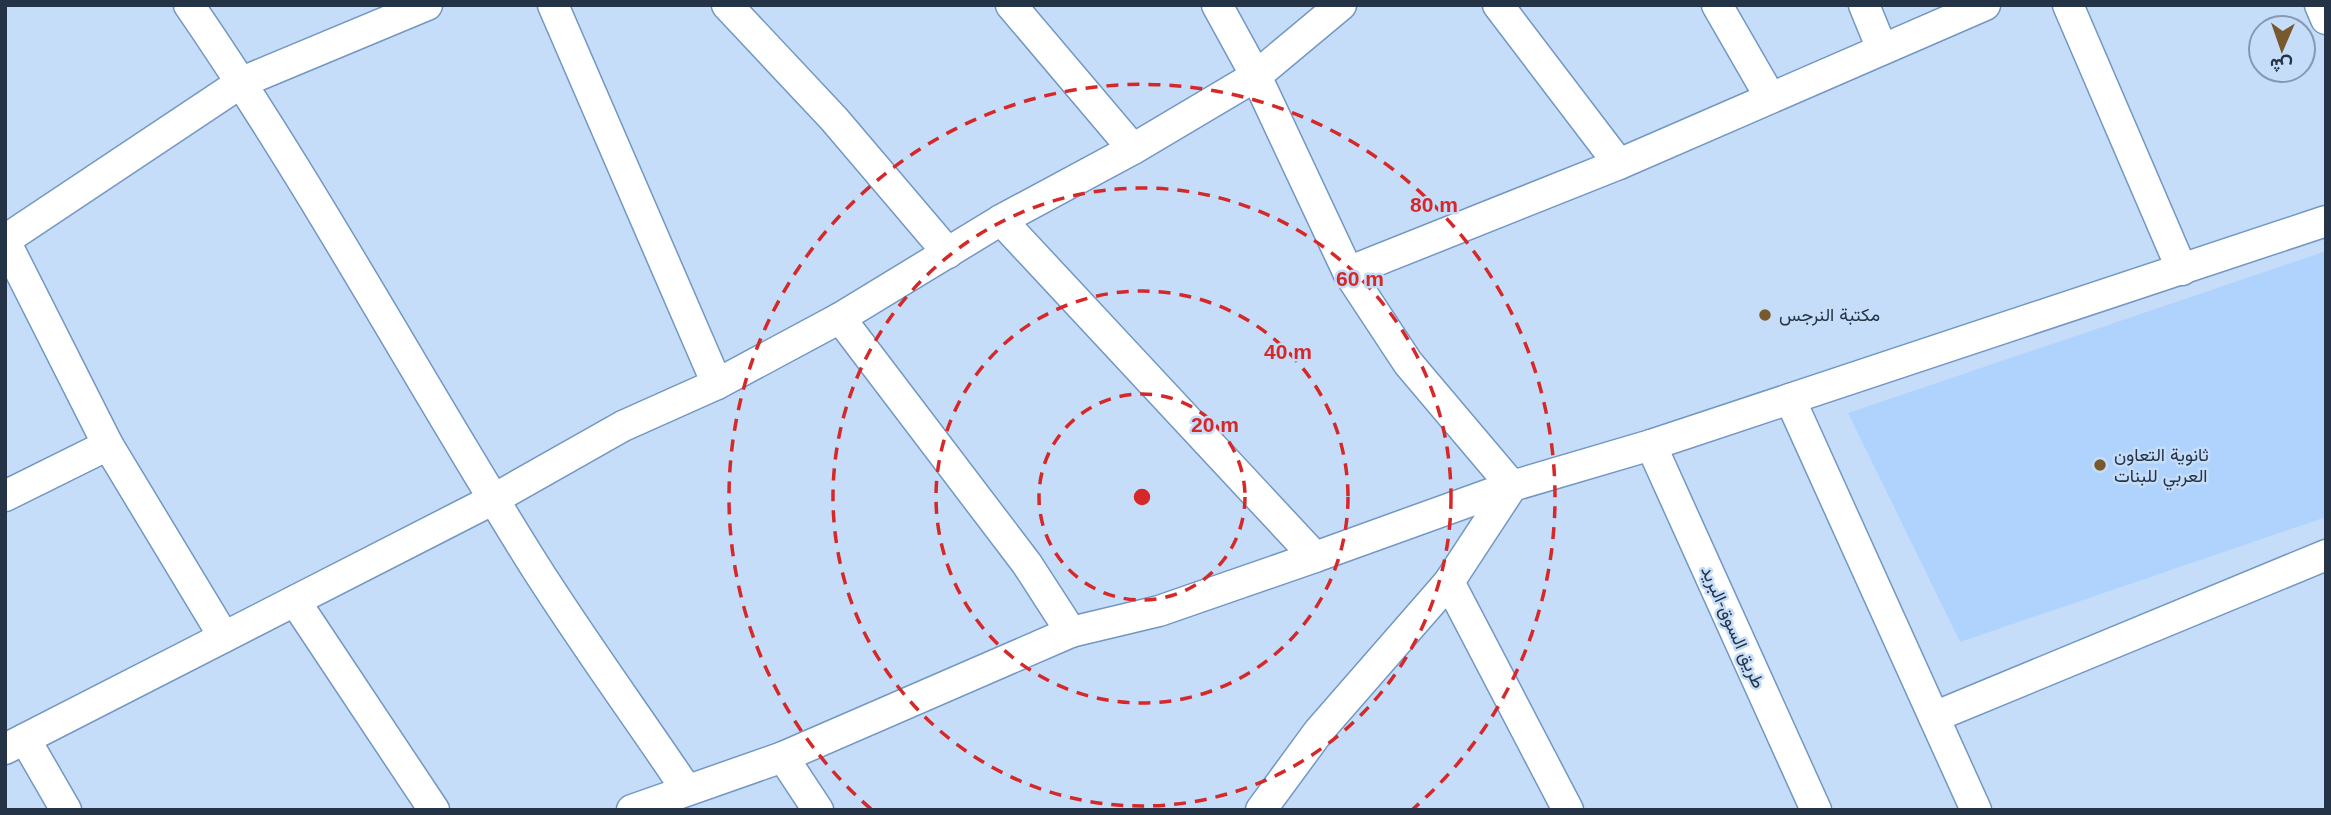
<svg xmlns="http://www.w3.org/2000/svg" width="2331" height="815" font-family="Arial,Vazirmatn,sans-serif">
	<style>
		.built { fill: #b0d3fd }
		.lines { fill: none; stroke-linecap: round; stroke-linejoin: round }
		.street-casing { stroke: #7297c3; stroke-width: 33 }
		.street { stroke: #fff; stroke-width: 30 }
		.ring { fill: none; stroke: #d62828; stroke-width: 3.5; stroke-dasharray: 12 9 }
		.poi-dot { fill: #78592e; stroke: #c5ddf9; stroke-width: 2.5 }
		.labels { text-anchor: middle; dominant-baseline: central; stroke-width: 5; stroke-linejoin: round; paint-order: stroke }
		.poi-label { font-size: 18px; fill: #243345; stroke: #c5ddf9; text-anchor: start }
		.street-label { font-size: 18px; fill: #243345; stroke: #c5ddf9 }
		.centre { fill: #d62828; stroke: #c5ddf9; stroke-width: 3.5 }
		.ring-label { font-size: 21px; text-anchor: middle; font-weight: bold; fill: #d62828; stroke: #c5ddf9; stroke-width: 5; stroke-linejoin: round; paint-order: stroke }
	</style>
	<rect width="100%" height="100%" fill="#c5ddf9"/>
	<path class="built" d="M2326,251V517L1960,642L1848,413Z"/>
	<g class="lines">
		<defs>
			<g id="street">
				<path d="M189,5C312,184 416,376 531,560C580,638 635,713 686,789"/>
				<path d="M553,5L717,384"/>
				<path d="M727,5L834,119L948,253"/>
				<path d="M1011,5L1133,149"/>
				<path d="M1498,5L1619,164"/>
				<path d="M1717,5L1770,97"/>
				<path d="M1864,5L1882,49"/>
				<path d="M2068,5L2182,270"/>
				<path d="M2320,5L2326,19"/>
				<path d="M1001,220L1315,557L1512,486L1408,363L1348,272L1256,76L1217,5"/>
				<path d="M5,240L242,82L427,5"/>
				<path d="M5,241L108,445L224,637"/>
				<path d="M1348,272L1619,164L1985,5"/>
				<path d="M840,318L1027,564L1071,632L1159,611L1315,557"/>
				<path d="M1790,399L1976,810"/>
				<path d="M1651,445L1816,810"/>
				<path d="M5,496L108,445"/>
				<path d="M1449,582L1568,810"/>
				<path d="M295,601L434,810"/>
				<path d="M1934,717L2326,555"/>
				<path d="M25,739L66,810"/>
				<path d="M5,749L494,499L623,426L717,384L840,318L1001,220L1133,149L1256,76L1341,5"/>
				<path d="M783,757L818,810"/>
				<path d="M632,810L783,757L1071,632"/>
				<path d="M1261,810L1319,731L1449,582L1512,486L1651,445L2326,221"/>
			</g>
		</defs>
		<use href="#street" class="street-casing"/>
		<use href="#street" class="street"/>
	</g>
	<g class="ring">
		<circle cx="1142" cy="497" r="103"/>
		<circle cx="1142" cy="497" r="206"/>
		<circle cx="1142" cy="497" r="309"/>
		<path d="M871 809A413 413 0 1 1 1413 809"/>
	</g>
	<g class="poi-dot">
		<circle cx="1765" cy="315" r="7"/>
		<circle cx="2100" cy="465" r="7"/>
	</g>
	<g class="labels">
		<g class="poi-label">
			<text x="1779" y="315">مكتبة النرجس</text>
			<text x="2114" y="455">ثانوية التعاون<tspan x="2114" dy="21">العربي للبنات</tspan></text>
		</g>
		<g class="street-label">
			<text transform="translate(1733 627) rotate(66)">طريق السوق-البريد</text>
		</g>
	</g>
	<circle cx="1142" cy="497" r="10" class="centre"/>
	<g class="ring-label">
		<text x="1434" y="212">80 m</text>
		<text x="1360" y="286">60 m</text>
		<text x="1288" y="359">40 m</text>
		<text x="1215" y="432">20 m</text>
	</g>
	<rect width="2331" height="815" fill="none" stroke="#243345" stroke-width="14"/>
	<g transform="translate(2282 49) rotate(182)"><circle r="33" fill="#c5ddf9" stroke="#8599b1" stroke-width="2"/>
	<path d="M0-5L12 26L0 18L-12 26Z" fill="#78592e"/>
	<text y="-10" font-size="19" font-weight="bold" text-anchor="middle" fill="#243345">ش</text>
	</g>
</svg>
